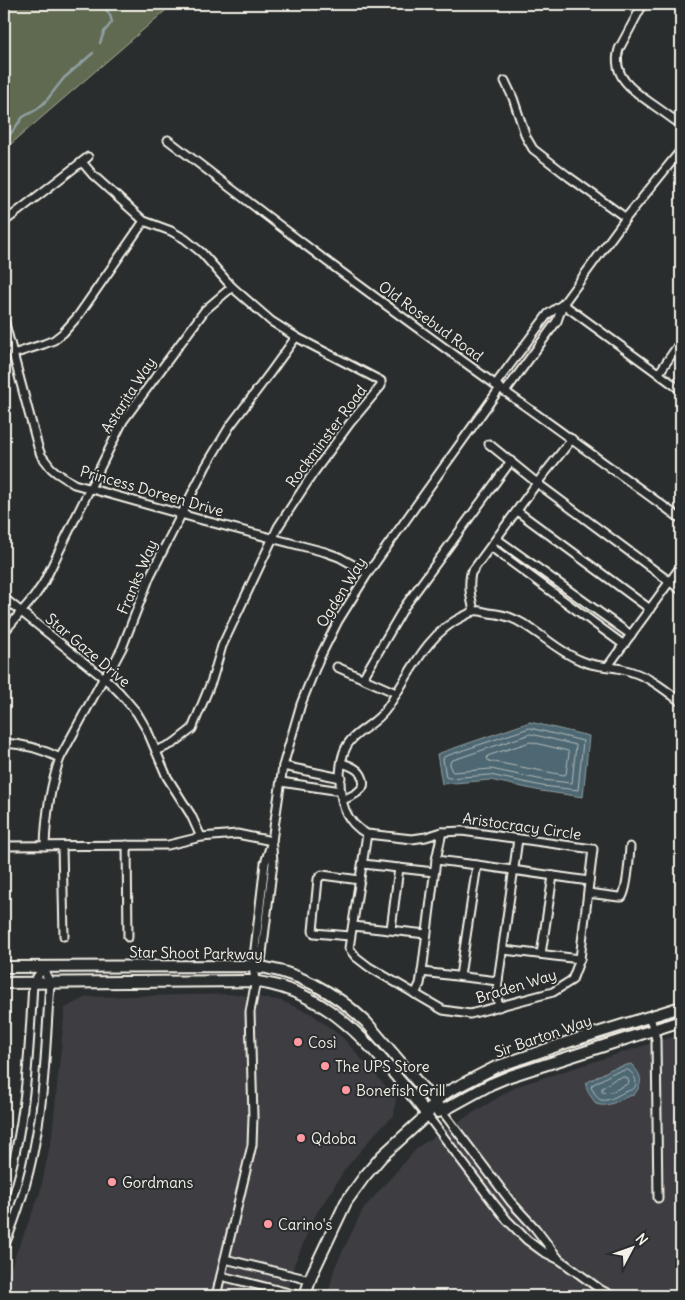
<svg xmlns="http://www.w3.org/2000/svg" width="685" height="1300" font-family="Delius,sans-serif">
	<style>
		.built { fill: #3d3c42 }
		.green { fill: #606a51; stroke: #aaae9c }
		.water { fill: #4e6873; stroke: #909fa2 }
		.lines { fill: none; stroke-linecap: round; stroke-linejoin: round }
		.shore { stroke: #b2bab9; stroke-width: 1 }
		.stream { stroke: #909fa2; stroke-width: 2.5 }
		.street-casing { stroke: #f4f1e8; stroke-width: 11 }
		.secondary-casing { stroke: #f4f1e8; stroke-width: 14 }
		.street { stroke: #2a2d2e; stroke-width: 7 }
		.secondary { stroke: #2a2d2e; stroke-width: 10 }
		.poi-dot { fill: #ff9aa2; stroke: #2a2d2e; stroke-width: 2 }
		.labels { text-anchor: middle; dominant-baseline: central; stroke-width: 4; stroke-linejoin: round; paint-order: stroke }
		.street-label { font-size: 15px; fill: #f4f1e8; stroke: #2a2d2e }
		.poi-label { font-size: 15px; fill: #f4f1e8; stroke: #2a2d2e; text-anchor: start }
	</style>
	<rect width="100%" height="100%" fill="#2a2d2e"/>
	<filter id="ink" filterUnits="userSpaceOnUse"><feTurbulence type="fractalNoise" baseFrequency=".02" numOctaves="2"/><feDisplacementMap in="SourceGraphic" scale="10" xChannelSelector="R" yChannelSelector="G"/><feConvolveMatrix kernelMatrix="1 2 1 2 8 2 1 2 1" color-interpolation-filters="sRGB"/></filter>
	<g filter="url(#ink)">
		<g class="built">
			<path d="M236,994L264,998L282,1001L312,1014L343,1038L396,1098L394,1116L378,1130L346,1168L315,1216L294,1265L287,1296H4V1284L40,1193L52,1135L65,1008L86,997Z"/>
			<path d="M681,1034V1296H328L334,1269L363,1209L419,1146L517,1086Z"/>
		</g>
		<path class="green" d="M4,4H173L4,150Z"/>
		<g class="water">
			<path d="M530,722L589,736L583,797L541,791L490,780L442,784L437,754Z"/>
			<path d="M631,1064C642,1075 644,1082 634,1095C620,1097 611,1109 596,1104C592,1097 585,1091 586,1083L611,1069Z"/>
		</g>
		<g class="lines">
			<g class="shore">
				<path d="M530,728L583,741L578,790L542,786L490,775L448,778L446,777L443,759L444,757Z"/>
				<path d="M531,734L576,745L572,783L543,780L491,769L453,772L451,770L450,763L451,761Z"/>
				<path d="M531,742L568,751L569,753L566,774L564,775L489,761L487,759L488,756Z"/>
				<path d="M628,1070C634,1073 640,1085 632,1090C630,1090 629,1090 628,1091C620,1093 610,1102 601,1100C597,1099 594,1091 591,1088L592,1085L613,1073Z"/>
				<path d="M626,1077L629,1081L628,1084C619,1087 611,1095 602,1092V1088L615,1079Z"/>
			</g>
			<g class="stream">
				<path d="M100,43L104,32L112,22L110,15L102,4H103"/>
				<path d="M4,146L7,144L9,136L23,117L36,110L46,101L64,78L93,53"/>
			</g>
			<defs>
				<g id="street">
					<path d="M643,4L619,49C611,76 633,91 652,104C662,111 672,118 681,125"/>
					<path d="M505,81L513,98L526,137L533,149L569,177L626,218"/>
					<path d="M168,140C219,179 269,218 321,257C440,346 561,431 681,519"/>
					<path d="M681,150L626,218L563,304L681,390"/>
					<path d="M82,162L93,175L144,221L171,231L185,239L202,253L232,287L271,321L296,337L381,381V386L350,423L312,475L278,527L222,646L212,680L192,729L174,743L156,751"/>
					<path d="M4,222L88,157"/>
					<path d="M4,320L38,447L41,455L51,468L57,473L74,484L202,520L325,552L339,557L368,573"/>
					<path d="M13,354L44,344L54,340L63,333L78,316L144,221"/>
					<path d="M659,373L681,341"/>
					<path d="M495,385L548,314L563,304L557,321L505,392"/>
					<path d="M489,444L537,483L681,590"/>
					<path d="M517,511L650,609"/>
					<path d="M497,539L631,635"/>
					<path d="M491,547L624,645"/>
					<path d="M4,598L110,683L120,693L137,713L147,730L167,777L191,815L201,837"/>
					<path d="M474,611C471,598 468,587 471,573L537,483L572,439"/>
					<path d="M4,632L34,597L43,584L123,421L205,310L232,287"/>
					<path d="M608,666L681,566"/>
					<path d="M337,667L396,693"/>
					<path d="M363,678L405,606L511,461"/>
					<path d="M4,743C24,744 42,749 60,758"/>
					<path d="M342,763C351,766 360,769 363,779C364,784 364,787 360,790C356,795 348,797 343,800"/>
					<path d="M283,766L341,778"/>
					<path d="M281,782L341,791"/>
					<path d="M367,834L349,948L356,957L369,967L443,1010L470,1014L553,992L572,980L580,959L593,849L462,831L442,832L426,837L412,839L367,834C358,829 349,820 345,810C338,792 337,755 351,740C362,728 377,723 387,708C410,675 425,634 464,616C467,615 471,612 474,611C479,610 484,612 489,613C499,614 509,616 518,621C540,632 558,652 582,661C595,667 609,666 622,669C647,675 662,687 681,702"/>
					<path d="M127,845L128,937"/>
					<path d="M4,846L168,845L201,837L237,834L272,841"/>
					<path d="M45,846C46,815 50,787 60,758L103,679L114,663L122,648L150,576L206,466L230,426L270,373L296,337"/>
					<path d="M62,846L64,936"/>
					<path d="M436,860L477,865L589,881"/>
					<path d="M363,864L434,872"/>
					<path d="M588,893L619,897H622C628,887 629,860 630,847"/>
					<path d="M353,926L426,934"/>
					<path d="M391,929L399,868"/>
					<path d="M350,936L314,933L313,931L318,879L322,875L360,880"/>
					<path d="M504,950L580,959"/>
					<path d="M541,954L553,876"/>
					<path d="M260,970L273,863L272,847"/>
					<path d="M422,972L498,981"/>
					<path d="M460,976L477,865"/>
					<path d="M255,981L253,966L265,863L272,841L283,766L301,704L319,659L338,621L368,573L500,388"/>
					<path d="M415,994L420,984L422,972L436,860L442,832"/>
					<path d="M499,1007L497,998L498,981L518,839"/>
					<path d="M650,1017L656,1039L658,1198"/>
					<path d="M442,1111L511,1202L535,1228L558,1258"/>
					<path d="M427,1115L492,1201L507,1220L527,1240L542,1251L560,1260L601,1290L613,1296"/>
					<path d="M4,1195C26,1127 29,1054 33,983L43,968"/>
					<path d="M4,1247C17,1215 28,1181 34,1148C45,1094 46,1038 50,983L43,968"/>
					<path d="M225,1259L310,1280"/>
					<path d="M221,1276L301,1296"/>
					<path d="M216,1296L252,1145L253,1117L250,1012L256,980"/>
				</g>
				<g id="secondary">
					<path d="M4,967L250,966C294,969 335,992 366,1022L442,1111"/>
					<path d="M4,983L250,981C312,987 353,1025 391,1070C403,1085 416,1099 427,1115"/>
					<path d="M438,1112L442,1111L491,1084L510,1076L681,1021"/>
					<path d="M305,1296L312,1274L346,1202L364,1177L382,1156L427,1115L435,1101L449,1091L496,1067L568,1042L681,1007"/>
				</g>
			</defs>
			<use href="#street" class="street-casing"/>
			<use href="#secondary" class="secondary-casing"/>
			<use href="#street" class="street"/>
			<use href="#secondary" class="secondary"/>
		</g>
	</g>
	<g class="poi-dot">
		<circle cx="298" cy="1042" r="5"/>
		<circle cx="325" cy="1066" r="5"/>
		<circle cx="346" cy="1090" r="5"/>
		<circle cx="301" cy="1138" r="5"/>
		<circle cx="112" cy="1182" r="5"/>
		<circle cx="268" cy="1224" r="5"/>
	</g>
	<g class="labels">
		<g class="street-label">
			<text transform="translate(431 321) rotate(36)">Old Rosebud Road</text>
			<text transform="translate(128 395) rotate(-57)">Astarita Way</text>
			<text transform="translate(326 436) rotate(-53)">Rockminster Road</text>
			<text transform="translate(152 491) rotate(16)">Princess Doreen Drive</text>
			<text transform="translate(137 577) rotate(-67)">Franks Way</text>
			<text transform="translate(341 592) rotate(-58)">Ogden Way</text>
			<text transform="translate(88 650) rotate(40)">Star Gaze Drive</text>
			<text transform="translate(522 826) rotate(8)">Aristocracy Circle</text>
			<text transform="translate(196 953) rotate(1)">Star Shoot Parkway</text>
			<text transform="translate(516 986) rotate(-17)">Braden Way</text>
			<text transform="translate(543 1036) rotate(-19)">Sir Barton Way</text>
		</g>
		<g class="poi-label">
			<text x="308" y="1042">Così</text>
			<text x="335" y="1066">The UPS Store</text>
			<text x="356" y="1090">Bonefish Grill</text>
			<text x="311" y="1138">Qdoba</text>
			<text x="122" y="1182">Gordmans</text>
			<text x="278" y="1224">Carino's</text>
		</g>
	</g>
	<rect width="685" height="1300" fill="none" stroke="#2a2d2e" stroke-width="20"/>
	<rect x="10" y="10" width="665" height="1280" fill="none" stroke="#f4f1e8" stroke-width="2" filter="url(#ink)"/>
	<g transform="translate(632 1248) rotate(49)" stroke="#2a2d2e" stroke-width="4" paint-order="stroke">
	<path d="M0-4L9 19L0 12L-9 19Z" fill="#f4f1e8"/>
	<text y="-8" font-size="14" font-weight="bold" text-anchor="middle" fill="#f4f1e8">N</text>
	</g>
</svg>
